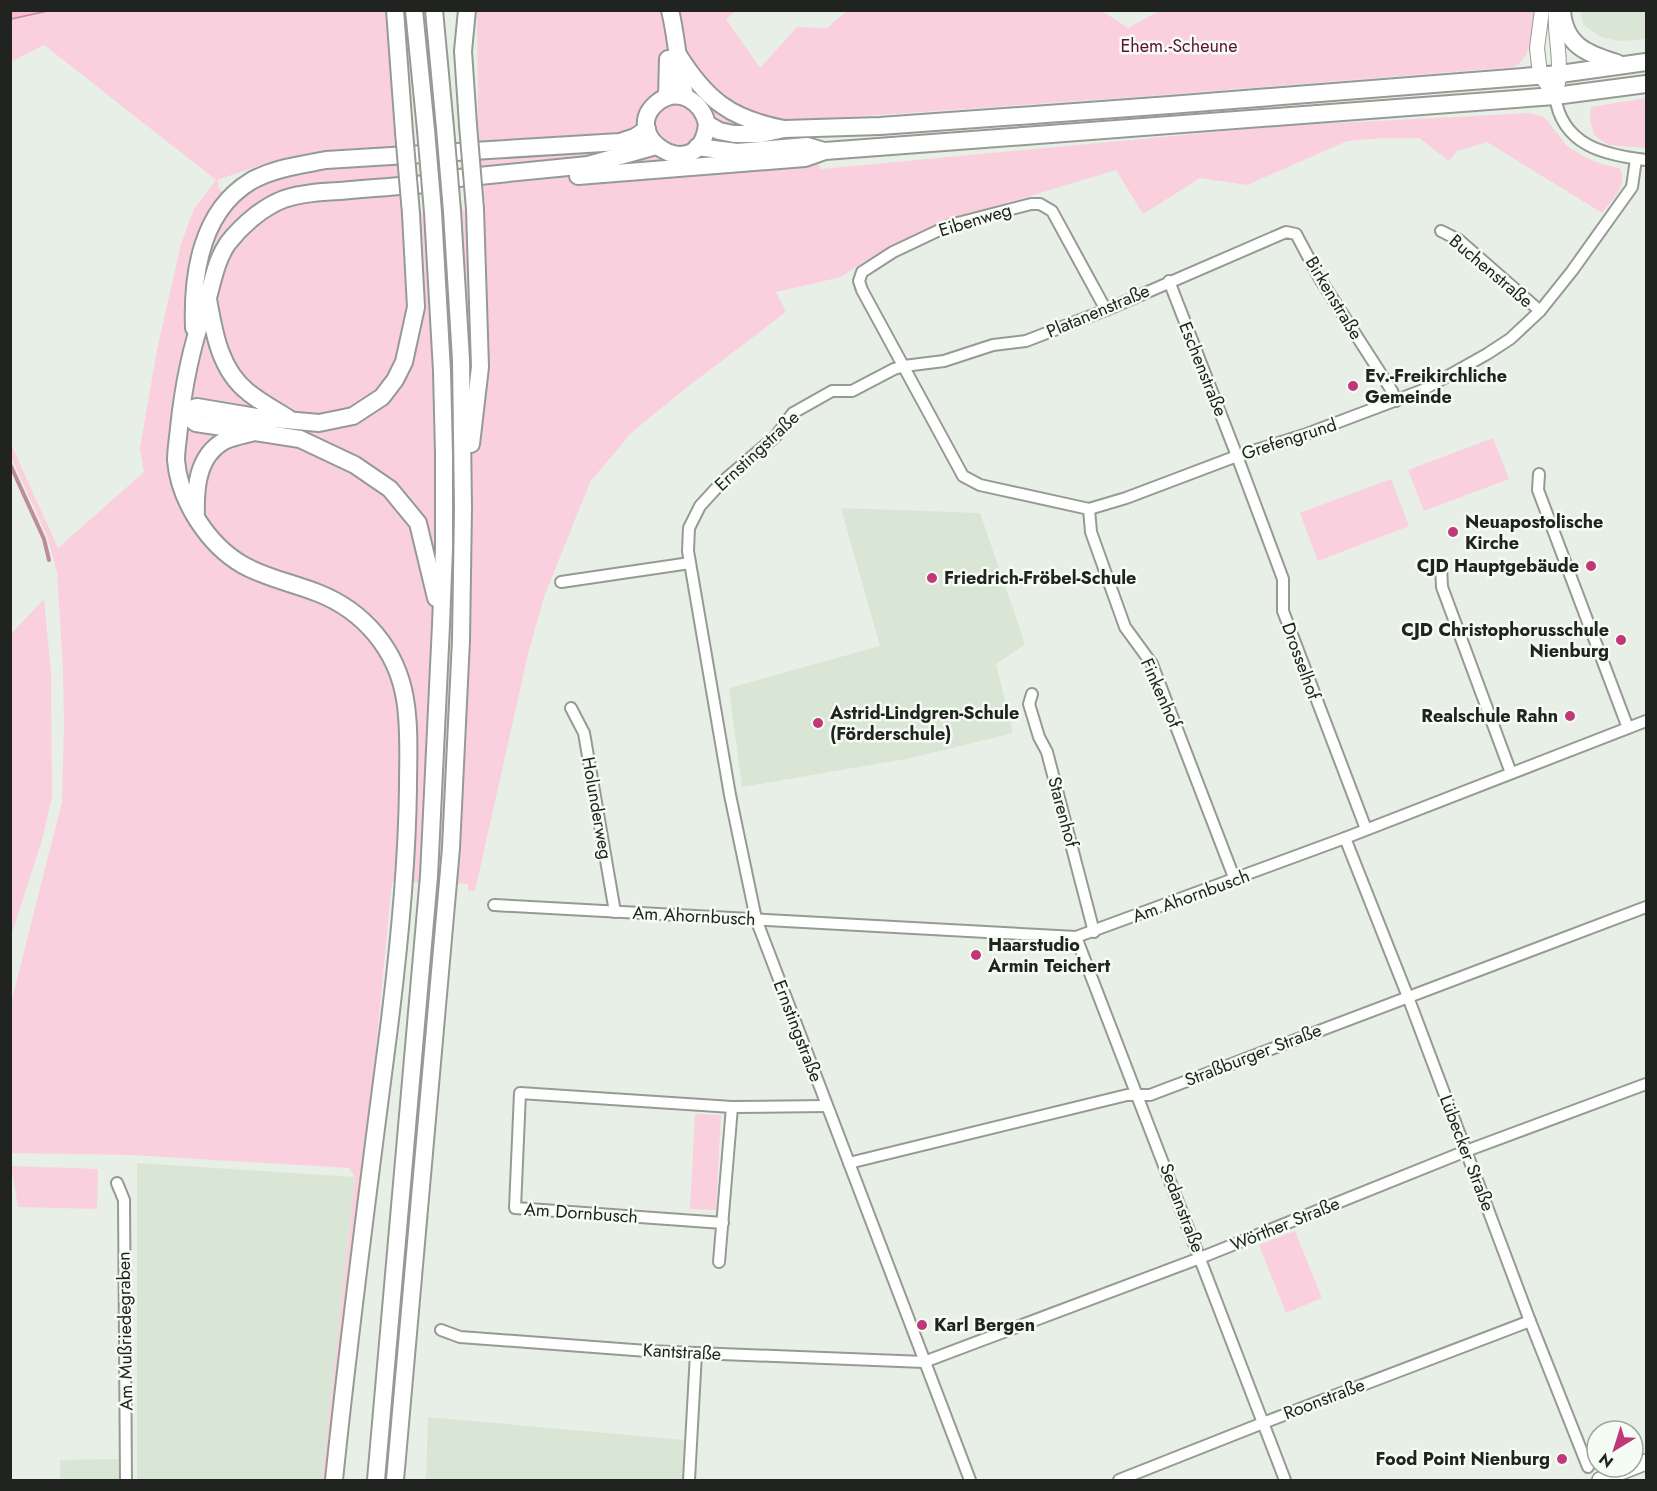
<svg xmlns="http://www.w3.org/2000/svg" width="1657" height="1491" font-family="Jost,sans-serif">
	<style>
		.built { fill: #d9e5d5 }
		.green { fill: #fad0de; fill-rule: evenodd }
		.water { fill: #ffb9d1; stroke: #bc8c9c; stroke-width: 1.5 }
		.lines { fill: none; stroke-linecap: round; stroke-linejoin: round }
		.stream { stroke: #bc8c9c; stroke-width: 4 }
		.minor-casing { stroke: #959b93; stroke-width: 14 }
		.tertiary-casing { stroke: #959b93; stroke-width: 16 }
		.secondary-casing { stroke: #959b93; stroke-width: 18 }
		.primary-casing { stroke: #959b93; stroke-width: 20 }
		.trunk-casing { stroke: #959b93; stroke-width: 20 }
		.minor { stroke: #fff; stroke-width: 10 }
		.tertiary { stroke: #fff; stroke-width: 14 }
		.secondary { stroke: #fff; stroke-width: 15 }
		.primary { stroke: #fff; stroke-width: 16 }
		.trunk { stroke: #fff; stroke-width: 16 }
		.trunk-bridge-casing { stroke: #959b93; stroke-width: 20; stroke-linecap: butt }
		.trunk-bridge { stroke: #fff; stroke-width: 16 }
		.poi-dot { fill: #c03877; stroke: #f5fcf3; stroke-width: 2 }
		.labels { text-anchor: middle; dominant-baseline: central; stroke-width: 5; stroke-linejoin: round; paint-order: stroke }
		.park-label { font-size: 18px; fill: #5e0f36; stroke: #f5fcf3 }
		.street-label { font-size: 18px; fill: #212320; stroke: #f5fcf3 }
		.poi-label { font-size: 18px; font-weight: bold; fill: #212320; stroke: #f5fcf3; text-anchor: start }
	</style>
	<rect width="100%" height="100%" fill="#e8efe6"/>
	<g class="built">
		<path d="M1580,11H1646V39L1620,41L1601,37L1583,24Z"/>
		<path d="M841,508L980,513L1025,644L996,664L1013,733L911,758L742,787L729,688L880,646Z"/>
		<path d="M137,1163L355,1177L322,1480H137Z"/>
		<path d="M428,1417L684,1440L682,1480H426Z"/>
		<path d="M121,1459V1480H60V1460Z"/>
	</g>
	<g class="green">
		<path d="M477,10L735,11L726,19L760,68L797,27L827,28L847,11H1102L1128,28L1161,10L1534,11C1530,31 1534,56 1514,67L1149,96L791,121L821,169L1281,126L1531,113L1545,118L1567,146L1585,157L1601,164L1619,168C1630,184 1612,200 1602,213L1487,142L1457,151L1449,161L1419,138H1384L1347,141L1247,185L1200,178L1143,214L1116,170L937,224L865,261L841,277L776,292L786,312L686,388L631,433L590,482L544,597L528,654L475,891H468V884L392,882L364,1171L327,1480H322L355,1177L349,1168L132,1155L11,1153L12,999L62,802L64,725L63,671L57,572L47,536L11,457L10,442L58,548L144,472L140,448L157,350L181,244L194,209L216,180L44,45L11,62V19L48,10L387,11L401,214L485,209L478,124ZM279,159L243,176L224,192L219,189L217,180Z"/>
		<path d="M1646,98V148L1608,145L1594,135L1590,119L1591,107Z"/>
		<path d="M1493,438L1509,479L1424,511L1408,470Z"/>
		<path d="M1391,479L1409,526L1318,561L1300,513Z"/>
		<path d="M44,599L51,673L52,797L42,840L11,936V634Z"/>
		<path d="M695,1114L721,1115L716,1210L690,1209Z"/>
		<path d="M11,1166L98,1169L97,1209L18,1207Z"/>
		<path d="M1295,1231L1322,1298L1286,1313L1259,1245Z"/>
	</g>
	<path class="water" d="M11,10H48V11L11,19Z"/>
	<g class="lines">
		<path class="stream" d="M10,464L44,539L49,560"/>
		<defs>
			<g id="minor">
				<path d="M1555,96C1562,146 1605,155 1646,160"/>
				<path d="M1441,231L1459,240L1540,311"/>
				<path d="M1169,281L1237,456L1283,579V611L1366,829"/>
				<path d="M1106,310L1052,211L1040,204H1031L950,225L893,252L862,272L859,281L862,290L963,476L980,485L1089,509L1126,498L1237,456L1304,435L1423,390L1487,354L1510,339L1540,311L1572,271L1632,187L1636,159"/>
				<path d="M1539,474L1538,490L1628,728"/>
				<path d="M1089,509L1091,532L1125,627L1152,664L1235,880"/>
				<path d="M1441,566L1442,587L1511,773"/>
				<path d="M561,582L690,563"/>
				<path d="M1032,694L1029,704L1039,737L1047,752L1094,932"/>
				<path d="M571,708L584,733L615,912"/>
				<path d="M1345,838L1408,997L1530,1321L1588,1467"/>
				<path d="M494,905L1076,937L1345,838L1646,721"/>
				<path d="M1076,937L1285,1480"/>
				<path d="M849,1163L1127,1095H1150L1646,907"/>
				<path d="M117,1183L124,1200L126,1480"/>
				<path d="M723,1223L515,1208L520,1093L732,1107L827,1106"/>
				<path d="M719,1262L732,1107"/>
				<path d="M441,1330L460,1337L647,1351L924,1362L1200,1258L1466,1151L1646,1084"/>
				<path d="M689,1480L696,1353"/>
				<path d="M970,1480L756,919L730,795L688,551L689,528L700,506L722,482L776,436L793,413L832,391H852L894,369L904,366L944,361L993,345L1026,341L1106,310L1286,232L1296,234L1320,279L1392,391L1396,401"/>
				<path d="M1119,1480L1263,1423L1530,1321"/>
			</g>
			<g id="tertiary">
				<path d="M1542,10L1537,48L1540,74L1555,96"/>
				<path d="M1556,10C1554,34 1562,59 1558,83"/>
			</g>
			<path id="secondary" d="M1600,1480L1646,1462"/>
			<g id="primary">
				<path d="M1562,10C1564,45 1587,54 1617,63"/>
				<path d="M707,124C700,189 615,136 658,102C679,86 702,102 707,124L719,131L734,134H761L784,129L880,126L1170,105L1560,74L1646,62"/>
				<path d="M697,147L737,152L807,146L824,151"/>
				<path d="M578,176L805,158L825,151L1555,96L1646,84"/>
				<path d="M194,328C192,275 201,211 251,181C274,168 301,165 326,160L620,142L635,137L647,129"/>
				<path d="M334,1480C349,1334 368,1189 387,1043C398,958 407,873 408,787C408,758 410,728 405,699C397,650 364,611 318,593C293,583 266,578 243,565C208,545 179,500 176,460C176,450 178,439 179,428C183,389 191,348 204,311C212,288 214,263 228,243C242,225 263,207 284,199C302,193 322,192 340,191C374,188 409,185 444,183L459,178L588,165L656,146"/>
			</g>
			<g id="trunk">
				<path d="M395,10L404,132"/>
				<path d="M414,10L426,130"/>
				<path d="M434,10L445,128"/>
				<path d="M467,10L463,51L468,125"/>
				<path d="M670,10C677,39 678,68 685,96"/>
				<path d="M677,53C706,100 731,119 784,129"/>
				<path d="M667,97L668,59"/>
				<path d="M208,299C214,333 220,370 248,392C260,402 275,410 288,418"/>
				<path d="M181,412L197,407L263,418L319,423L353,416L382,397L395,380L404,362L416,307L411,214"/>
				<path d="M181,412L196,423L300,439L355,465L390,489L418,523L436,598"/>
				<path d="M471,444L480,367L475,209"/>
				<path d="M196,516C195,489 197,456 224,441C232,437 243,435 251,433"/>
				<path d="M376,1480L429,876L441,625L444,548V454L442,371L433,212"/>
				<path d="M395,1480L451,848L461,640L463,508L461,360L452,211"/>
			</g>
		</defs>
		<use href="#minor" class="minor-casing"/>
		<use href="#tertiary" class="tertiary-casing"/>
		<use href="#secondary" class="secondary-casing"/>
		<use href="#primary" class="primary-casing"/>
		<use href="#trunk" class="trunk-casing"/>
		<use href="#minor" class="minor"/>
		<use href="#tertiary" class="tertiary"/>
		<use href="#secondary" class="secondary"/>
		<use href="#primary" class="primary"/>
		<use href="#trunk" class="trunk"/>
		<defs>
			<g id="trunk-bridge">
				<path d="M468,125L475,209"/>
				<path d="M445,128L452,211"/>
				<path d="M426,130L433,212"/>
				<path d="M404,132L411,214"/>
			</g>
		</defs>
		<use href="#trunk-bridge" class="trunk-bridge-casing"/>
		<use href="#trunk-bridge" class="trunk-bridge"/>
	</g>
	<g class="poi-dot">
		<circle cx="1353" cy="386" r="6"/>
		<circle cx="1453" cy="532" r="6"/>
		<circle cx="1591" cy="566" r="6"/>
		<circle cx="932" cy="578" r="6"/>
		<circle cx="1621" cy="640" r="6"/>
		<circle cx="1570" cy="716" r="6"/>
		<circle cx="818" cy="723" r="6"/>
		<circle cx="976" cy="955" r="6"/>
		<circle cx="922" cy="1325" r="6"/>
		<circle cx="1562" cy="1459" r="6"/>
	</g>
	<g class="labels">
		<g class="park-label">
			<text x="1179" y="46">Ehem.-Scheune</text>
		</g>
		<g class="street-label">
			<text transform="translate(975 220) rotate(-17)">Eibenweg</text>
			<text transform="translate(1491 271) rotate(40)">Buchenstraße</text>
			<text transform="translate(1334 298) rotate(59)">Birkenstraße</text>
			<text transform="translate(1098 311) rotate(-23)">Platanenstraße</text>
			<text transform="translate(1203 369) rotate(68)">Eschenstraße</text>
			<text transform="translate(1289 439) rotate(-18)">Grefengrund</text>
			<text transform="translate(757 451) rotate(-43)">Ernstingstraße</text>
			<text transform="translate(1301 661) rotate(70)">Drosselhof</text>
			<text transform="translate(1161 693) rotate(66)">Finkenhof</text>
			<text transform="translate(597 808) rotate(80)">Holunderweg</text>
			<text transform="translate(1063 812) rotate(75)">Starenhof</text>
			<text transform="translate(1191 896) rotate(-20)">Am Ahornbusch</text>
			<text transform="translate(694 916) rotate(3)">Am Ahornbusch</text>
			<text transform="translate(798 1031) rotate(69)">Ernstingstraße</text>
			<text transform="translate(1253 1055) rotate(-21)">Straßburger Straße</text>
			<text transform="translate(1467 1153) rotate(69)">Lübecker Straße</text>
			<text transform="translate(1182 1208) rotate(69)">Sedanstraße</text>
			<text transform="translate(581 1213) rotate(4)">Am Dornbusch</text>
			<text transform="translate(1285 1224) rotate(-22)">Wörther Straße</text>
			<text transform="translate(125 1331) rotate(-91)">Am Mußriedegraben</text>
			<text transform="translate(682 1352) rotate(3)">Kantstraße</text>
			<text transform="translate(1324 1399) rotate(-21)">Roonstraße</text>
		</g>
		<g class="poi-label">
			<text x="1365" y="376">Ev.-Freikirchliche<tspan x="1365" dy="21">Gemeinde</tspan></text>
			<text x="1465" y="522">Neuapostolische<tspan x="1465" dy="21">Kirche</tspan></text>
			<text x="1579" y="566" text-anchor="end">CJD Hauptgebäude</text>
			<text x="944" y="578">Friedrich-Fröbel-Schule</text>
			<text x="1609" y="630" text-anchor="end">CJD Christophorusschule<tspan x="1609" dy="21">Nienburg</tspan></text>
			<text x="830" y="713">Astrid-Lindgren-Schule<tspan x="830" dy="21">(Förderschule)</tspan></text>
			<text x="1558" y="716" text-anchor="end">Realschule Rahn</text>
			<text x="988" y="945">Haarstudio<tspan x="988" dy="21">Armin Teichert</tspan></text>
			<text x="934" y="1325">Karl Bergen</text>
			<text x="1550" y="1459" text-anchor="end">Food Point Nienburg</text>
		</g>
	</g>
	<rect width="1657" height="1491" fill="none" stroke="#212320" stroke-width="24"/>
	<g transform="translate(1615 1449) rotate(218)"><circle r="28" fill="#f5fcf3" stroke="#a0a59f" stroke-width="1.5"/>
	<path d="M0-4.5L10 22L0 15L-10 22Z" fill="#c03877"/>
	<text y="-9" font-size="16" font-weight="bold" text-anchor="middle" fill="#212320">N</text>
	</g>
</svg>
